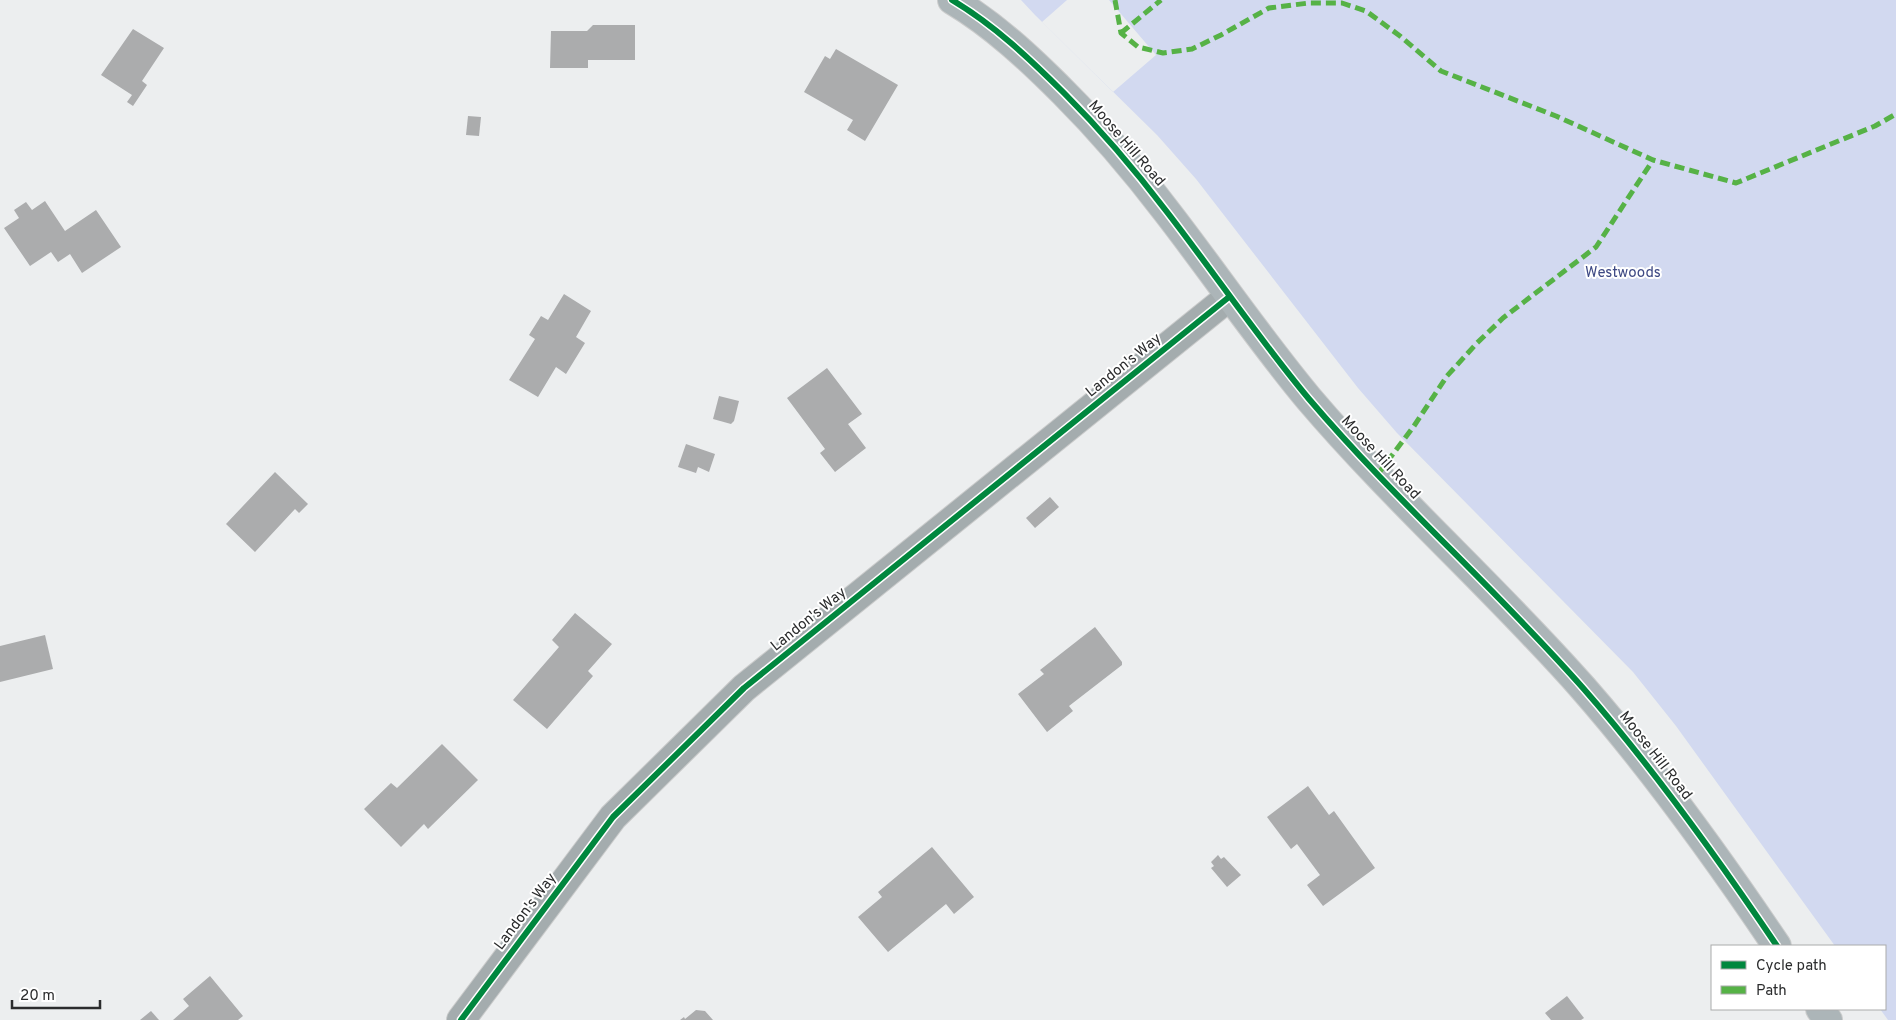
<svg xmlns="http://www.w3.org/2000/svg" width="1896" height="1020" font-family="Overpass,sans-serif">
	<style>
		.green { fill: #d2d9f0 }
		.building { fill: #abacad }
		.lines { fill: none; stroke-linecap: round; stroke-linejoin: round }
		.street-casing { stroke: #cacbcb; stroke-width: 30 }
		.secondary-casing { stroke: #cacbcb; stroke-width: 30 }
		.street { stroke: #a4acae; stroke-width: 28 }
		.secondary { stroke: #acb5b8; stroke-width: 28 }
		.quiet { stroke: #56b246; stroke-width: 5; stroke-dasharray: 10 5; stroke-linecap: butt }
		.cycleway-casing { stroke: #fff; stroke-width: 9 }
		.cycleway { stroke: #00873e; stroke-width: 6 }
		.labels { text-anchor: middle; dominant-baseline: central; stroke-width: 4; stroke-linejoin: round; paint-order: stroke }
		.street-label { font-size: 15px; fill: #2b2c2d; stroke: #fff }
		.park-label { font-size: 15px; fill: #3e4984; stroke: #fff }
	</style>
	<rect width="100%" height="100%" fill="#eceeef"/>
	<path class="green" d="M1021,0H1067L1042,22L1113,92L1156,55L1109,0H1896V1020H1888L1880,1009H1885V946H1835L1676,726L1633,672L1397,433L1358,388L1196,179L1157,135L1035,15Z"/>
	<g class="building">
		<path d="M593,25H635V60H588V68H550L551,31H587Z"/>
		<path d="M133,29L164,48L142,81L147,85L133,106L127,102L132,95L101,75Z"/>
		<path d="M836,49L898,85L865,141L847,130L853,120L804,92L825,56L830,59Z"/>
		<path d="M468,116L481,117L479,136L466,135Z"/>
		<path d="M45,201L65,231L96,210L121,247L82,273L70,254L58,262L51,252L30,266L4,228L19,218L14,210L26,202L32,210Z"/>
		<path d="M564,294L591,311L576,337L585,343L566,374L556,367L538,397L509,380L535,339L529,335L541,316L548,320Z"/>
		<path d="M827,368L862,414L848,424L866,448L835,472L820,453L825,449L787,398Z"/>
		<path d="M719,396L739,401L734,421L731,424L713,419Z"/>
		<path d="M686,444L715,454L709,472L698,467L696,473L678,467Z"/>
		<path d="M275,472L308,504L299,513L295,509L255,552L226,524Z"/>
		<path d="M1050,497L1059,507L1035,528L1026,518Z"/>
		<path d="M575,613L612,644L588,671L593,676L547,729L513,700L559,647L552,640Z"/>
		<path d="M1095,627L1122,662V665L1069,706L1073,711L1047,732L1018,694L1044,674L1040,670Z"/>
		<path d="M45,635L53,669L0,682V646Z"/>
		<path d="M442,744L478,780L428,829L424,824L401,847L364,809L391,783L397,788Z"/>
		<path d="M1308,786L1329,815L1334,811L1375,868L1323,906L1307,885L1320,875L1297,844L1291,849L1267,817Z"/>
		<path d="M932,847L974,897L954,914L946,904L888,952L858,917L882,897L878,892Z"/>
		<path d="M1218,855L1221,859L1224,857L1241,875L1227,887L1211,868L1214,866L1211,862Z"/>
		<path d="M210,976L243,1016L238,1020H173L189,1006L183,999Z"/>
		<path d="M1567,996L1584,1018L1581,1020H1551L1545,1013Z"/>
		<path d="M696,1010L705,1011L713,1020H680L684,1017L685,1019Z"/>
		<path d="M151,1011L159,1020H140Z"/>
	</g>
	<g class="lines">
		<defs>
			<path id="street" d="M461,1020L613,817L744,688L1229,297"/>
			<g id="secondary">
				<path d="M952,0C994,25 1029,58 1064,93C1101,130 1135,170 1167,212C1215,274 1259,339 1309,399C1395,500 1495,588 1583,688C1654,769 1717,857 1777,946"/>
				<path d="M1820,1009L1828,1020"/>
			</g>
		</defs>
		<use href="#street" class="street-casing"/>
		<use href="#secondary" class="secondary-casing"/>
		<use href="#street" class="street"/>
		<use href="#secondary" class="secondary"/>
		<g class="quiet">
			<path d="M1115,0L1121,33L1138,47L1163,53L1192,49L1221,35L1269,8L1309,3H1342L1366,11L1400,36L1441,71L1556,116L1653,160L1736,183L1875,126L1896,114"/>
			<path d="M1121,33L1161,0"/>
			<path d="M1378,474L1414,426L1447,376L1477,343L1503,318L1596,247L1653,160"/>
		</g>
		<defs>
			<g id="cycleway">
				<path d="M952,0C994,25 1029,58 1064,93C1101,130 1135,170 1167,212C1215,274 1259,339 1309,399C1395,500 1495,588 1583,688C1654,769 1717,857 1777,946"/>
				<path d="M461,1020L613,817L744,688L1229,297"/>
			</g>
		</defs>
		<use href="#cycleway" class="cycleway-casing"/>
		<use href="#cycleway" class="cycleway"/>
	</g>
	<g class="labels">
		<g class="street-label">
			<text transform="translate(1126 144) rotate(49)">Moose Hill Road</text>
			<text transform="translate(1124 366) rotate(-39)">Landon's Way</text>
			<text transform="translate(1380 458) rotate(47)">Moose Hill Road</text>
			<text transform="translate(809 620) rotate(-39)">Landon's Way</text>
			<text transform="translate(1655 756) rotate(52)">Moose Hill Road</text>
			<text transform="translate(526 912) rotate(-53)">Landon's Way</text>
		</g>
		<g class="park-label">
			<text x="1623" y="273">Westwoods</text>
		</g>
	</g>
	<rect x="1711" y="945" width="175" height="65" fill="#ffffff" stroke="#aaabab"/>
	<rect x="1721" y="961" width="25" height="8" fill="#00873e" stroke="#aaabab"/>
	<text x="1756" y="970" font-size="15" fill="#2b2c2d">Cycle path</text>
	<rect x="1721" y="986" width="25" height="8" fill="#56b246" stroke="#aaabab"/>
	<text x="1756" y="995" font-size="15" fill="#2b2c2d">Path</text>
	<path d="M12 1000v8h88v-8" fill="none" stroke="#2b2c2d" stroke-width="2.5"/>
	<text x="20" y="1000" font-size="15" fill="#2b2c2d" stroke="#ffffff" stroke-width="4" paint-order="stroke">20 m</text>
</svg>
